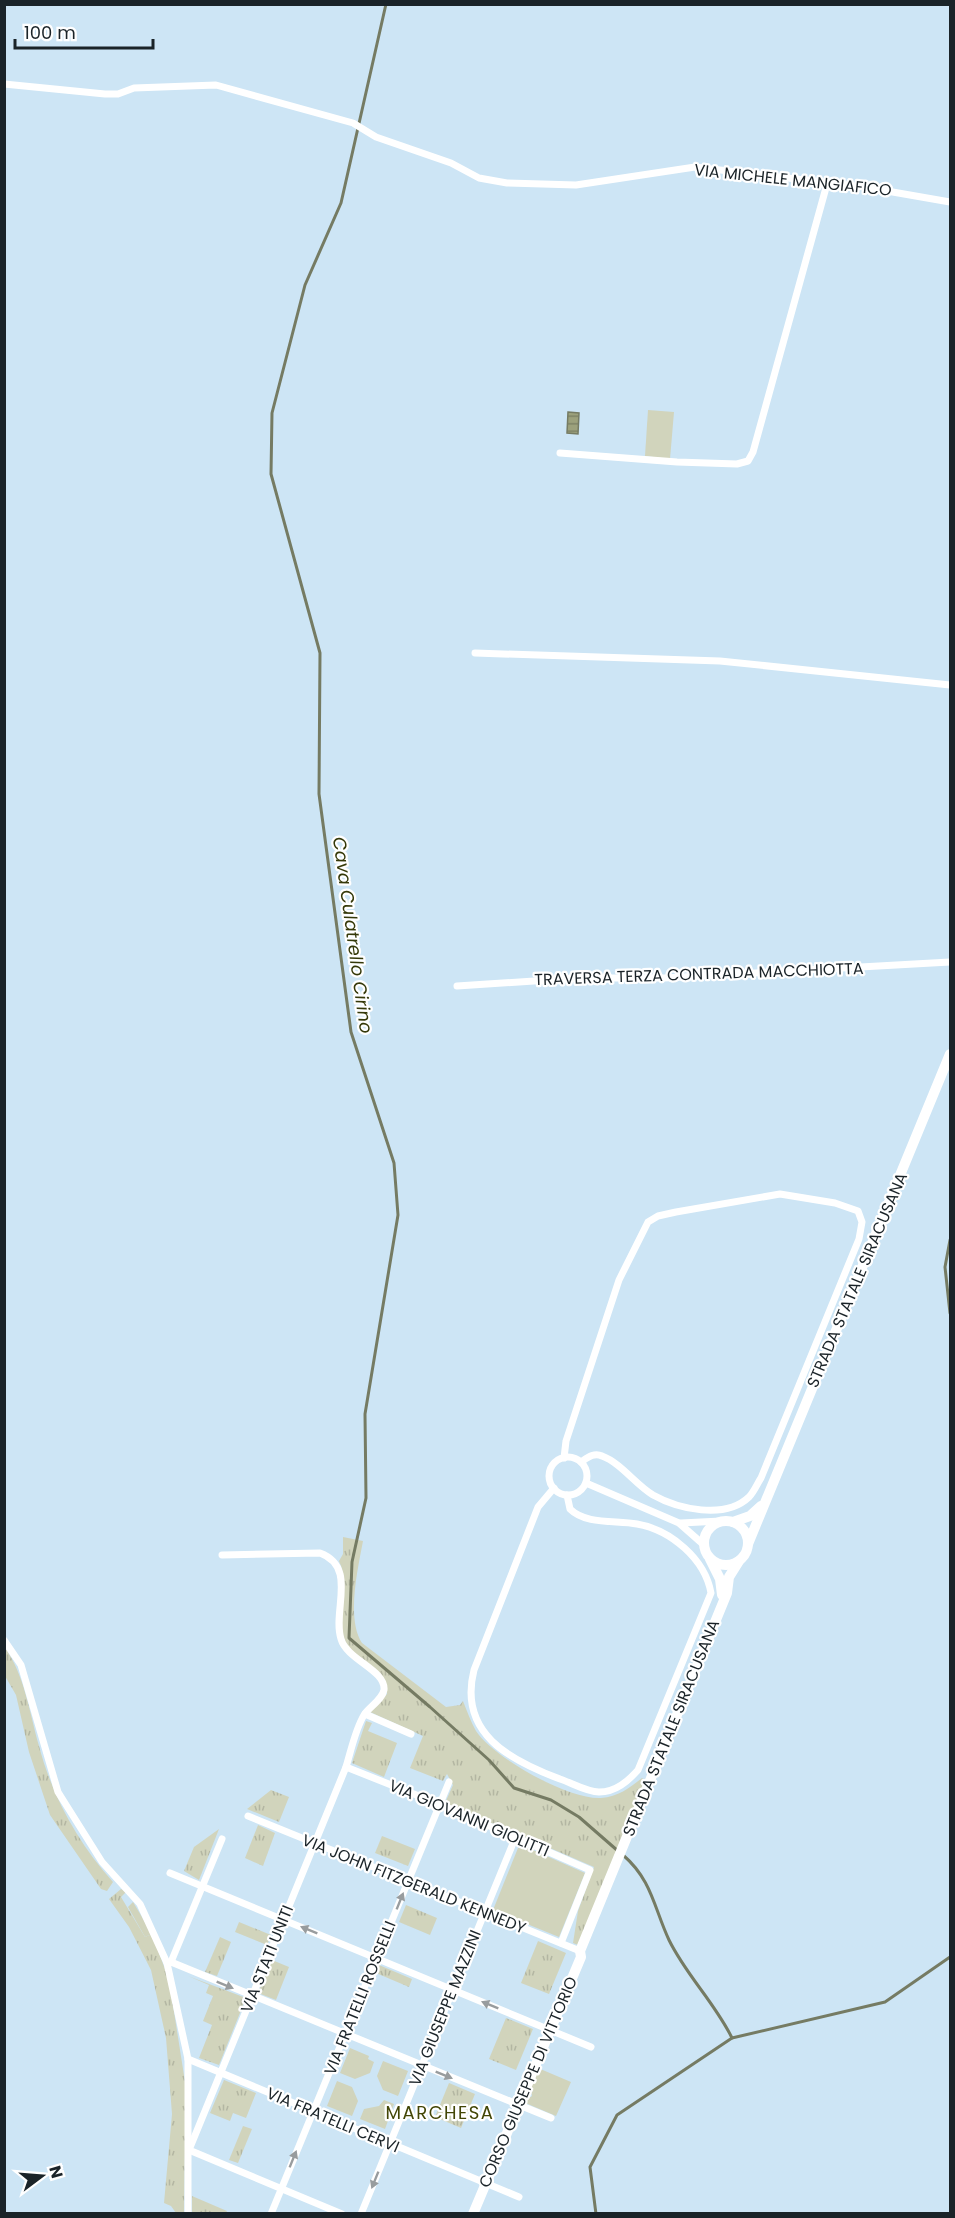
<svg xmlns="http://www.w3.org/2000/svg" width="955" height="2218" font-family="Poppins,sans-serif">
	<style>
		.grass { fill: url(#grass-tufts) }
		.garden { fill: #d1d4bc }
		.water { fill: url(#water-rules); stroke: #757b63; stroke-width: 1.5 }
		.lines { fill: none; stroke-linecap: round; stroke-linejoin: round }
		.stream { stroke: #757b63; stroke-width: 3 }
		.street { stroke: #fff; stroke-width: 7 }
		.secondary { stroke: #fff; stroke-width: 10 }
		.oneway { fill: #989c9e }
		.labels { text-anchor: middle; dominant-baseline: central; stroke-width: 4.5; stroke-linejoin: round; paint-order: stroke }
		.street-label { font-size: 16px; fill: #1a2328; stroke: #fff }
		.water-label { font-size: 18px; font-style: italic; fill: #353909; stroke: #fff }
		.neighbourhood-label { font-size: 18px; letter-spacing: 1.5px; fill: #424606; stroke: #fff }
	</style>
	<defs>
		<pattern id="grass-tufts" width="24" height="20" patternUnits="userSpaceOnUse" patternTransform="scale(1.5)"><rect width="24" height="20" fill="#d1d4bc"/><path d="M3 7l-1-3M5 7V3M7 7l1-3M15 17l-1-3M17 17v-4M19 17l1-3" fill="none" stroke="#b3b6a2"/></pattern>
		<pattern id="water-rules" width="6" height="5" patternUnits="userSpaceOnUse" patternTransform="scale(1.5)"><rect width="6" height="5" fill="#9ca17c"/><path d="M0 2.5h6" fill="none" stroke="#7e8366"/></pattern>
	</defs>
	<rect width="100%" height="100%" fill="#cde5f5"/>
	<g class="grass">
		<path d="M343,1537L363,1541C358,1568 346,1619 362,1643L446,1707L460,1705L463,1701C467,1711 471,1722 476,1731C494,1758 569,1800 601,1798C618,1797 629,1788 642,1778L645,1780L578,1945L573,1943L578,1911L594,1867L445,1803L453,1785L447,1774L443,1781L410,1768L423,1736L370,1712L387,1694L385,1681C373,1670 355,1659 347,1645C333,1622 352,1587 339,1561L343,1554Z"/>
		<path d="M4,1646C25,1676 29,1711 39,1746C52,1796 78,1843 113,1882L107,1891L101,1889L50,1815L29,1752L16,1695L5,1676Z"/>
		<path d="M366,1721L372,1723L368,1731L397,1743L384,1777L352,1763Z"/>
		<path d="M271,1790L289,1797L279,1822L247,1809Z"/>
		<path d="M258,1825L275,1833L263,1866L245,1858Z"/>
		<path d="M219,1829L199,1880L184,1871L194,1847Z"/>
		<path d="M382,1836L415,1849L408,1866L375,1853Z"/>
		<path d="M121,1889L126,1892L121,1897L145,1937L152,1934L169,1980L186,2088L184,2213H176L171,2206L164,2203L172,2114L166,2038L151,1970L129,1927L109,1899Z"/>
		<path d="M406,1905L437,1918L430,1935L399,1922Z"/>
		<path d="M239,1922L271,1935L267,1945L235,1932Z"/>
		<path d="M220,1937L231,1942L217,1976L205,1972Z"/>
		<path d="M538,1941L566,1953L549,1994L521,1983Z"/>
		<path d="M272,1960L289,1967L276,2000L258,1993Z"/>
		<path d="M379,1965L412,1979L409,1987L376,1973Z"/>
		<path d="M188,1976L246,1998L219,2065L199,2058L212,2025L203,2021L213,1996L206,1993L209,1985Z"/>
		<path d="M506,2018L533,2029L516,2070L489,2059Z"/>
		<path d="M224,2080L256,2093L246,2118L233,2113L230,2121L210,2113Z"/>
		<path d="M449,2083L475,2094L461,2128L435,2117Z"/>
		<path d="M243,2126L252,2129L238,2163L229,2160Z"/>
		<path d="M192,2196L227,2211L226,2213H192Z"/>
	</g>
	<g class="garden">
		<path d="M648,410L674,412L670,459L645,456Z"/>
		<path d="M524,1846L585,1873L559,1937L493,1910L518,1848Z"/>
		<path d="M133,1902L152,1934L145,1937L128,1907Z"/>
		<path d="M350,2048L369,2056L368,2059L374,2062L370,2073L355,2079L340,2073Z"/>
		<path d="M383,2061L408,2071L398,2096L383,2090L377,2076Z"/>
		<path d="M538,2068L571,2082L556,2116L523,2102L532,2096L530,2088Z"/>
		<path d="M337,2081L352,2087L358,2101L352,2116L327,2106Z"/>
		<path d="M384,2100L394,2104L385,2129L360,2119L364,2109L379,2106Z"/>
	</g>
	<path class="water" d="M568,412L579,413L578,434L567,433Z"/>
	<g class="lines">
		<g class="stream">
			<path d="M386,4L341,203L305,285L272,413L271,474L320,653L319,794L351,1032L394,1163L398,1215L365,1414L366,1498L352,1562L349,1638L430,1707L489,1760L514,1788L551,1800L579,1817L618,1851"/>
			<path d="M950,1240L945,1267L950,1313"/>
			<path d="M623,1855C652,1880 654,1908 669,1940C686,1975 715,2003 732,2038"/>
			<path d="M596,2214L590,2167L617,2115L732,2038L885,2002L950,1957"/>
		</g>
		<g class="street">
			<path d="M4,84L105,94H118L134,88L216,85L353,123L376,137L451,163L479,178L507,183L576,185L695,167L864,187L950,202"/>
			<path d="M560,453L677,462L737,464L748,461L753,452L827,184"/>
			<path d="M475,653L720,661L950,685"/>
			<path d="M457,986L579,978H664L950,962"/>
			<circle cx="568" cy="1476" r="19"/>
			<path d="M564,1458L566,1441L619,1280L648,1222L658,1216L676,1212L780,1194L835,1203L858,1211L862,1222L859,1239L761,1478C757,1484 754,1492 749,1497C725,1520 678,1509 653,1495C635,1484 621,1463 602,1456C594,1452 587,1458 581,1462"/>
			<path d="M586,1483L679,1523L704,1545"/>
			<path d="M554,1488L538,1507L474,1670C458,1733 509,1760 560,1779C572,1783 587,1792 599,1792C616,1792 628,1781 638,1770L711,1593C705,1559 671,1530 637,1524C616,1520 586,1525 570,1509L567,1495"/>
			<path d="M681,1523L721,1521"/>
			<path d="M222,1555L320,1553C358,1567 332,1611 341,1639C347,1660 386,1670 384,1690C382,1700 369,1707 364,1715C355,1730 351,1751 346,1767L189,2150L342,2214"/>
			<path d="M4,1640L21,1665L58,1792L102,1862L140,1904L167,1963L188,2059V2214"/>
			<path d="M365,1714L411,1734"/>
			<path d="M346,1767L439,1804L590,1870L561,1943"/>
			<path d="M248,1816L580,1951"/>
			<path d="M170,1873L591,2047"/>
			<path d="M171,1962L551,2118"/>
			<path d="M167,1963L171,1962L222,1839"/>
			<path d="M188,2059L519,2197"/>
			<path d="M271,2214L449,1782"/>
			<path d="M361,2214L516,1836"/>
		</g>
		<g class="secondary">
			<circle cx="726" cy="1543" r="22"/>
			<path d="M733,1522L750,1516L761,1506"/>
			<path d="M748,1544L950,1054"/>
			<path d="M710,1559L720,1579L722,1595"/>
			<path d="M473,2214L581,1957L580,1951L727,1593L729,1577L739,1561"/>
		</g>
	</g>
	<defs><path id="oneway-solid" d="M-6-.8H1V-3.2L6.5 0L1 3.2V.8H-6Z" transform="scale(1.5)"/></defs>
	<g class="oneway">
		<use href="#oneway-solid" transform="translate(400 1901) rotate(-68)"/>
		<use href="#oneway-solid" transform="translate(309 1930) rotate(-158)"/>
		<use href="#oneway-solid" transform="translate(225 1985) rotate(22)"/>
		<use href="#oneway-solid" transform="translate(490 2005) rotate(-158)"/>
		<use href="#oneway-solid" transform="translate(444 2075) rotate(22)"/>
		<use href="#oneway-solid" transform="translate(293 2159) rotate(-68)"/>
		<use href="#oneway-solid" transform="translate(375 2180) rotate(112)"/>
	</g>
	<g class="labels">
		<g class="street-label">
			<text transform="translate(793 180) rotate(6)">VIA MICHELE MANGIAFICO</text>
			<text transform="translate(699 974) rotate(-2)">TRAVERSA TERZA CONTRADA MACCHIOTTA</text>
			<text transform="translate(857 1280) rotate(-67)">STRADA STATALE SIRACUSANA</text>
			<text transform="translate(671 1728) rotate(-68)">STRADA STATALE SIRACUSANA</text>
			<text transform="translate(469 1818) rotate(23)">VIA GIOVANNI GIOLITTI</text>
			<text transform="translate(414 1884) rotate(22)">VIA JOHN FITZGERALD KENNEDY</text>
			<text transform="translate(267 1959) rotate(-68)">VIA STATI UNITI</text>
			<text transform="translate(360 1998) rotate(-68)">VIA FRATELLI ROSSELLI</text>
			<text transform="translate(445 2008) rotate(-68)">VIA GIUSEPPE MAZZINI</text>
			<text transform="translate(528 2082) rotate(-67)">CORSO GIUSEPPE DI VITTORIO</text>
			<text transform="translate(333 2120) rotate(23)">VIA FRATELLI CERVI</text>
		</g>
		<g class="water-label">
			<text transform="translate(353 935) rotate(82)">Cava Culatrello Cirino</text>
		</g>
		<g class="neighbourhood-label">
			<text x="440" y="2112">MARCHESA</text>
		</g>
	</g>
	<rect width="955" height="2218" fill="none" stroke="#1a2328" stroke-width="12"/>
	<g transform="translate(42 2176) rotate(74)" stroke="#ffffff" stroke-width="4.5" paint-order="stroke">
	<path d="M0-4.5L10 22L0 15L-10 22Z" fill="#1a2328"/>
	<text y="-9" font-size="16" font-weight="bold" text-anchor="middle" fill="#1a2328">N</text>
	</g>
	<path d="M15 39v9h138v-9" fill="none" stroke="#1a2328" stroke-width="3"/>
	<text x="24" y="39" font-size="18" fill="#1a2328" stroke="#ffffff" stroke-width="4.5" paint-order="stroke">100 m</text>
</svg>
